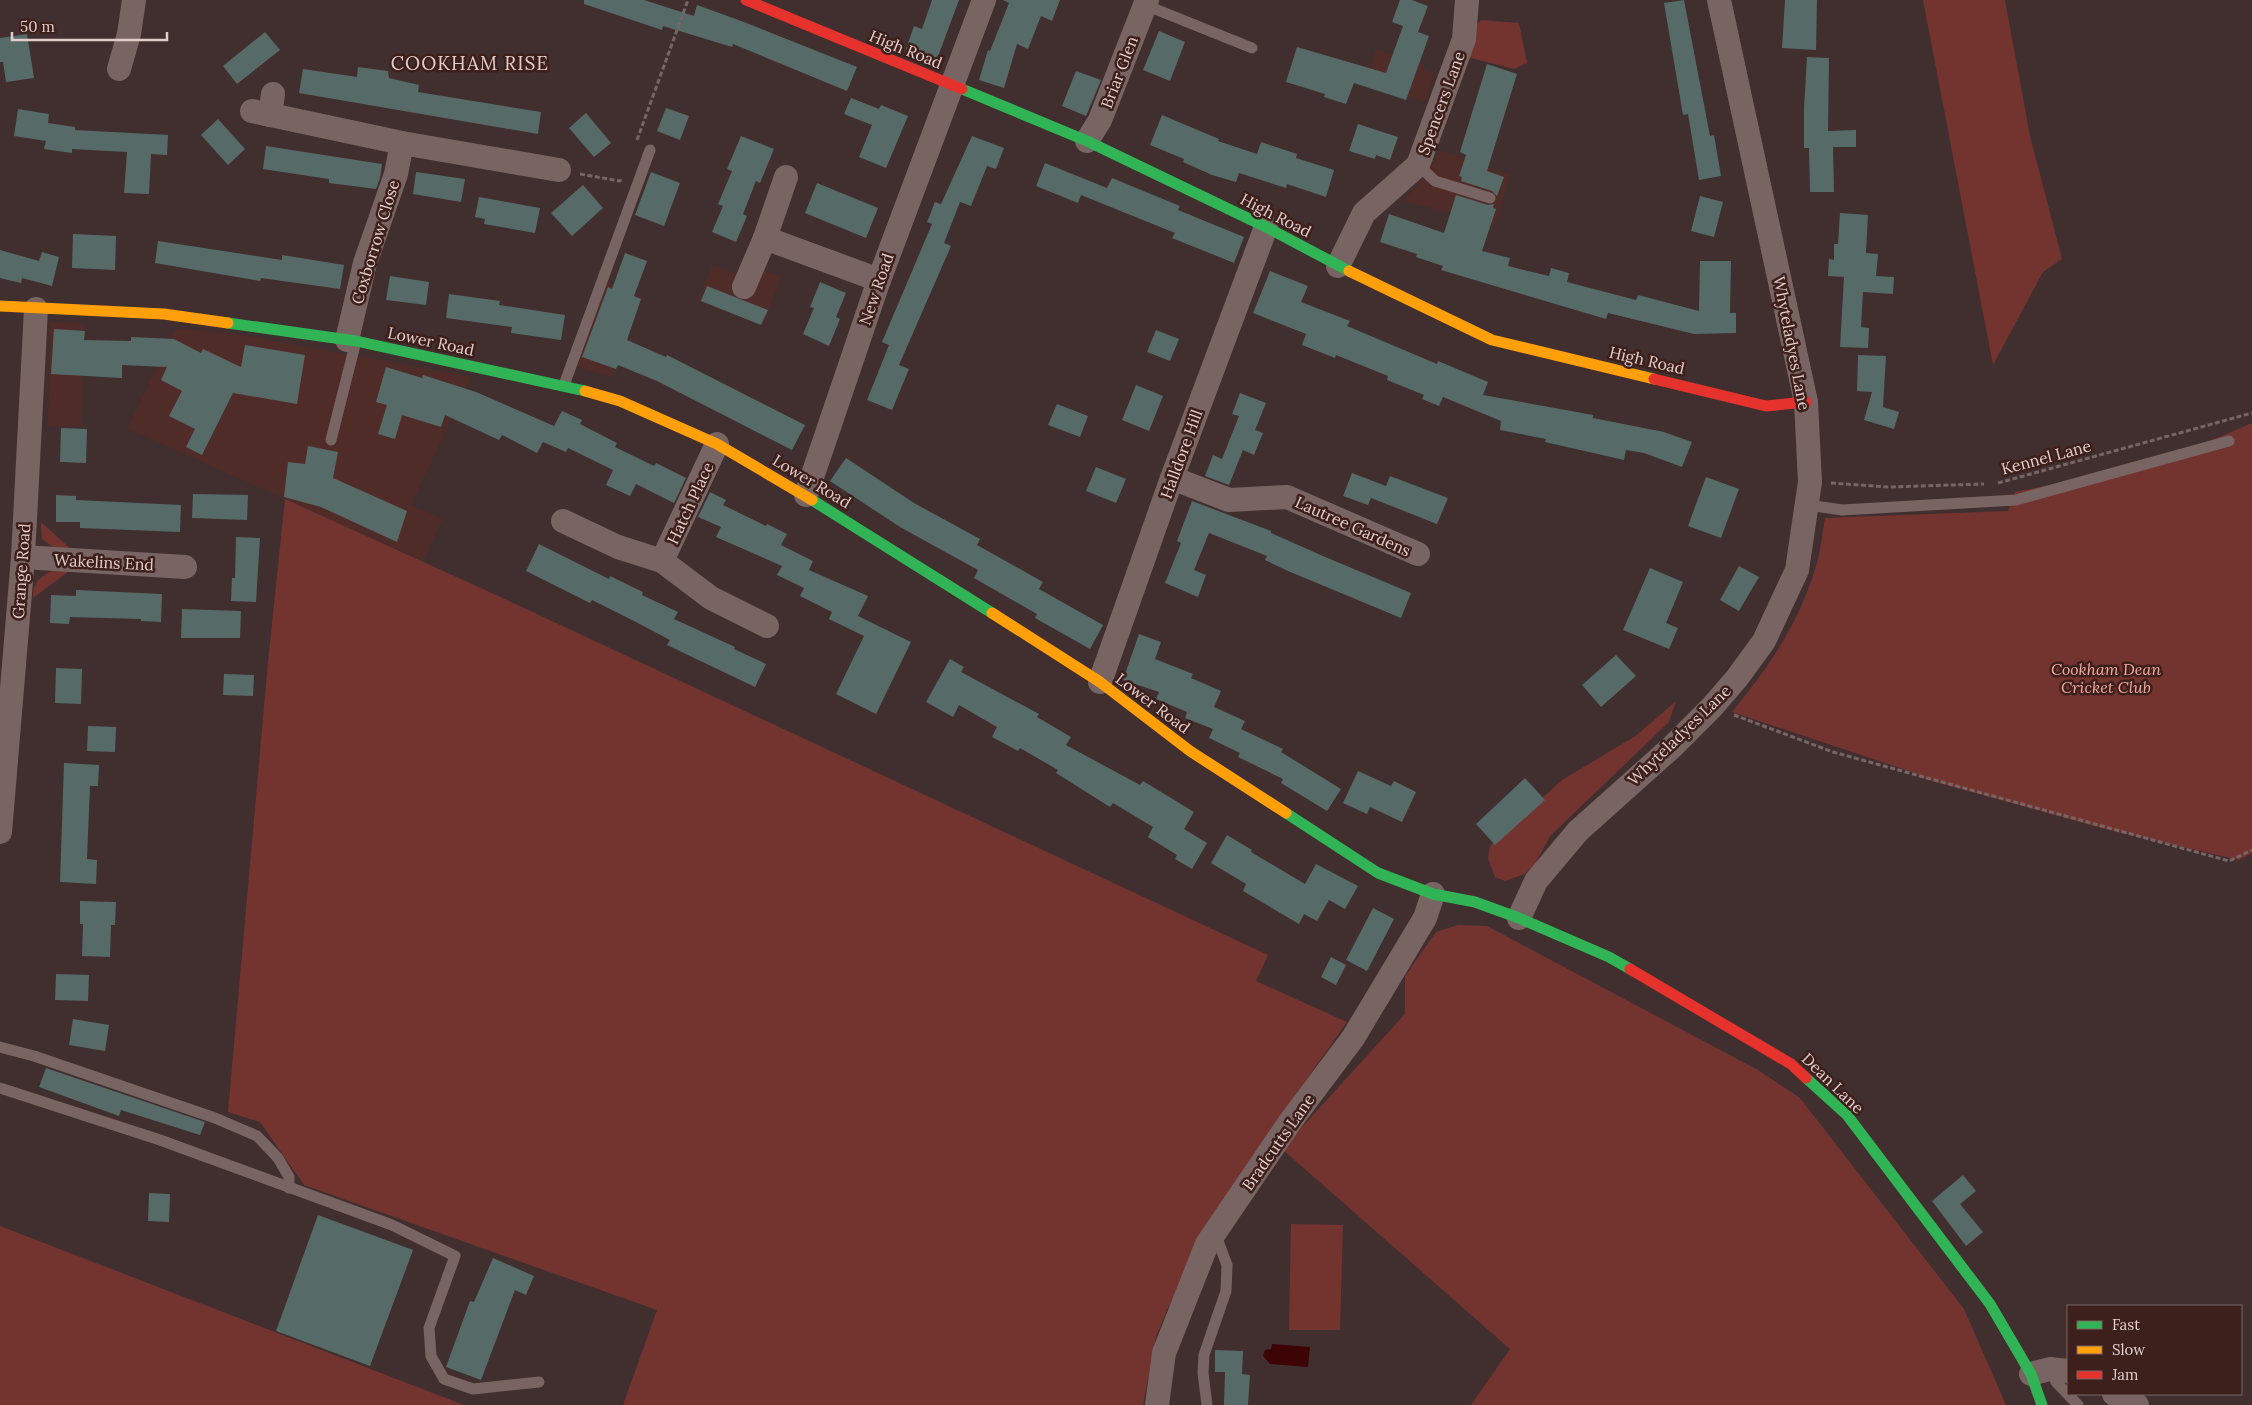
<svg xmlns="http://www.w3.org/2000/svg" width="2252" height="1405" font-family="Lora,serif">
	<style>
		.built { fill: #502c29 }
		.green { fill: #733430 }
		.water { fill: #3c0405 }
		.building { fill: #566a68 }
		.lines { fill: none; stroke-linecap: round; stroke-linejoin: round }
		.path { stroke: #766564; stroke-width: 3; stroke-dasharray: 5 2.5; stroke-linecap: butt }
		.lane { stroke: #786462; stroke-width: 11 }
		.street { stroke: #786462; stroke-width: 24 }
		.fast { stroke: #30b455; stroke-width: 11 }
		.slow { stroke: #ff9f0a; stroke-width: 11 }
		.jam { stroke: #e5322d; stroke-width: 11 }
		.labels { text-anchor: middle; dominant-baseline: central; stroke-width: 5; stroke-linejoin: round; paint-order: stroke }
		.street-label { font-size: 16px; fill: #e2cdcb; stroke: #3d1f1c }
		.park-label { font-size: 16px; font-style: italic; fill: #f3a9a0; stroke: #3d1f1c }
		.quarter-label { font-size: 19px; letter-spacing: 1px; fill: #e2cdcb; stroke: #3d1f1c }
	</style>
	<rect width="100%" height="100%" fill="#402f2e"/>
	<g class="built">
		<path d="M1376,49L1423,64V69L1434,73L1425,102L1365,84Z"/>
		<path d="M1440,150L1510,175L1495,225L1404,201L1428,173Z"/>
		<path d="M744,264L781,276L763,325L699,301L712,265L740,276Z"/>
		<path d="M604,282L643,297L612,378L573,364Z"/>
		<path d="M51,322L84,324L81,427L48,426Z"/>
		<path d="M176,329L243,335L471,377L411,505L443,519L423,561L127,428Z"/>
	</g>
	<g class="green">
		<path d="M1923,0H2005L2030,136L2062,259L2043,272L1993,365Z"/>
		<path d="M1481,20L1519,23L1527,63L1514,69L1467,57L1474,28Z"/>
		<path d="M2252,423V853L2239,860L2105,829L1918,777V774L1732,712C1771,664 1799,624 1817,563C1821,549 1822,533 1825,518L2008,511L2015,492L2096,476L2196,447Z"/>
		<path d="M285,499L507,600L1268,955L1256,981L1347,1022L1288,1106L1198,1252L1167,1310L1156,1337L1143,1405H623L657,1310L304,1185L260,1122L228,1112L268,662Z"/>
		<path d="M41,522L74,552H60L42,539Z"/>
		<path d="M56,569H72L33,598C32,581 42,576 56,569Z"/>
		<path d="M1676,701L1669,722L1550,836L1535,864L1525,874L1505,881L1495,877L1488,858L1490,846L1562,780L1637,735Z"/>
		<path d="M1458,925L1487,926L1758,1070L1800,1098L1964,1309L2006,1405H1471L1510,1349L1282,1149L1405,1014V976L1436,932Z"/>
		<path d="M1291,1224L1343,1225L1340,1330H1289Z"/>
		<path d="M0,1226L464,1405H0Z"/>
	</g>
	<path class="water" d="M1272,1344L1310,1347L1308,1367L1270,1364L1263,1356L1265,1350L1271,1349Z"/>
	<g class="building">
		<path d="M584,0H644L694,16L697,5L744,22L857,67L847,91L733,44L732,47L663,26L662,30L584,4Z"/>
		<path d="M932,0H959L936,62L906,49L914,26L922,29Z"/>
		<path d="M1003,0H1060L1052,21L1041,16L1028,49L1017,44L1004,88L979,80L988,50L990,51L1009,3Z"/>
		<path d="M1400,0H1412L1428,6L1418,32L1429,36L1406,100L1354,83L1346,104L1324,97L1325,94L1286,82L1297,47L1386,73L1403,26L1392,22Z"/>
		<path d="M1684,0L1710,136L1714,135L1721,176L1699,180L1688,114L1683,115L1664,3Z"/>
		<path d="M1785,0H1817L1816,50L1782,48Z"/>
		<path d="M1159,31L1185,42L1170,81L1143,70Z"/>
		<path d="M265,32L280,50L237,84L223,66Z"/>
		<path d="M27,34L34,78L6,82L3,62H0V38Z"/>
		<path d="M1807,57L1829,58L1828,131L1856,130V147H1833L1834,192H1810L1809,148H1804V108Z"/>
		<path d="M1487,64L1517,74L1487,171L1504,177L1497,196L1492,191L1461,181L1462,177L1459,176L1466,155L1460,152Z"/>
		<path d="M358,67L388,71L389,78L419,85L418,92L541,112L538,134L299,93L303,69L357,77Z"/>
		<path d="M1076,71L1101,80L1086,116L1062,106Z"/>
		<path d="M851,98L879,109L881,105L908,116L886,168L859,157L872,125L844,114Z"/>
		<path d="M666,108L689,116L680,140L657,131Z"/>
		<path d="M18,109L49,114L48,123L75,127V130L168,135L167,155L151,154L149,194L124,193L127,152L72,149V153L44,149L46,141L14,136Z"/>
		<path d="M586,113L611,143L594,157L569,128Z"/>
		<path d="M1162,115L1219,139L1218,141L1257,154L1261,142L1297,154L1296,158L1334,170L1326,197L1287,184L1286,188L1239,173L1236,182L1212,175L1183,162L1184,159L1150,145Z"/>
		<path d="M218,119L245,149L228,165L201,135Z"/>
		<path d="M1358,124L1398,137L1390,160L1376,155L1375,159L1349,151Z"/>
		<path d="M741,136L774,149L760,183L756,181L743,214L747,216L736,242L712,232L723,206L718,204L732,171L727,169Z"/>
		<path d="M972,136L1004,148L996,169L987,166L971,206L960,202L944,243L951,246L899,365L909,369L892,410L867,400L889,345L882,342L932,224L927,222L935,202L941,204Z"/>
		<path d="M266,146L382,164L380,178L376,189L329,183V179L263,169Z"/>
		<path d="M1045,163L1107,188L1112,178L1180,206L1178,210L1244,237L1234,263L1172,238L1175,233L1081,195L1078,203L1036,186Z"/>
		<path d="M416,172L465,179L461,202L413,194Z"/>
		<path d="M651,172L680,183L664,226L635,215Z"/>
		<path d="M817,183L878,208L866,238L805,213Z"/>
		<path d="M583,185L603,208L572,236L551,213Z"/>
		<path d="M1456,195L1488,205L1494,204L1493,208L1496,209L1482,251L1510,258L1508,266L1549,276L1551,268L1569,273L1567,282L1636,300L1638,295L1699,311L1700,261H1731L1730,313H1736V333L1694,334L1608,313L1606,319L1441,270L1443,266L1416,257L1417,254L1380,242L1389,214L1444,233Z"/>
		<path d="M1700,196L1723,202L1714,237L1691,231Z"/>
		<path d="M479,197L540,208L535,233L484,224L485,219L475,217Z"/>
		<path d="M1840,213L1868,215L1866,253L1878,254L1876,276L1894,277L1893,294L1863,292L1861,327L1869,328L1868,348L1840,347L1844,277L1828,276L1829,259L1834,260V244H1838Z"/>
		<path d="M73,234L116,236L115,270L72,268Z"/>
		<path d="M158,241L282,260V255L344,265L340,289L261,278L260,281L155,263Z"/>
		<path d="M0,250L39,261L42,252L59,257L52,286L22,278L21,283L0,278Z"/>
		<path d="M625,253L647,261L634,296L641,299L627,340L666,357L667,355L805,425L792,450L657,381L618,365L616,369L582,357L608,287L612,289Z"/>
		<path d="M1270,271L1308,286L1301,302L1350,321L1347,326L1437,364L1438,361L1488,382L1483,395L1593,415V418L1664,432L1692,442L1682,467L1644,453L1626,450L1624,460L1545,442L1546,439L1500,430L1501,421L1443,397L1439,406L1422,399L1424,395L1387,380L1388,376L1336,355L1335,358L1302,345L1306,334L1253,313Z"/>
		<path d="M390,276L429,282L426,305L386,300Z"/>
		<path d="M820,282L846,293L836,317L840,319L829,346L803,334L814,308L810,307Z"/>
		<path d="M707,286L768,310L761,325L701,301Z"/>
		<path d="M449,294L500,301L499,305L565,315L561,340L511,333L512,327L446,318Z"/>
		<path d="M54,329L85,331L84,340L131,341V337L174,339L201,353L203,349L241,367L245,345L305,355L297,404L233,393L202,455L186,447L195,429L169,416L182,391L161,380L167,367L122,365V378L51,374Z"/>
		<path d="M1156,330L1179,339L1170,361L1147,352Z"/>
		<path d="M1858,355L1886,356L1883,407L1899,412L1894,429L1864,420L1872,392L1857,391Z"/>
		<path d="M386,367L422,378L423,375L476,392L554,426L562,411L582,420L580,424L617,443L615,447L654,466L656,463L686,478L674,503L636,484L630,496L606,485L613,470L568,448L566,452L543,442L537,453L502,435L499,440L445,415L441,427L402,415L395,439L378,434L387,405L376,402Z"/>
		<path d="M1136,385L1163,396L1149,431L1122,420Z"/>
		<path d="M1240,393L1266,403L1255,430L1263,433L1254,455L1243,450L1229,485L1205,476L1213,455L1222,459L1239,416L1232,414Z"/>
		<path d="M1057,404L1088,416L1080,437L1048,425Z"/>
		<path d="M61,428L87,429L86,463L60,462Z"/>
		<path d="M308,446L338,452L333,478L407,511L397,542L321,507L284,497L288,462L305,464Z"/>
		<path d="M846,458L914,503L980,539L977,545L1043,582L1039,589L1103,625L1090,649L1035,618L1037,614L974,578L978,570L900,527L830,481Z"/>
		<path d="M1096,467L1126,479L1116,503L1086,491Z"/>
		<path d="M1352,473L1386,486L1390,476L1448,498L1437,524L1371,498L1368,505L1343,496Z"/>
		<path d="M1706,477L1739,489L1721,538L1688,526Z"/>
		<path d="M710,492L726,500L723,505L766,526L767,524L787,534L781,545L813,561L809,570L868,596L858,616L911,642L876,714L836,694L864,636L829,619L832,612L800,596L804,588L777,575L782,566L716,537L721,527L698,517Z"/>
		<path d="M193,494L248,495L247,520L192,518Z"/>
		<path d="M56,495L76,496V500L181,505L180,532L80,528V522H56Z"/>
		<path d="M1192,501L1271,531V533L1323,556L1411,593L1401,618L1288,571L1265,560L1267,556L1209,533L1194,570L1206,575L1198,597L1165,583L1181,543L1177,541Z"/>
		<path d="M236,537L260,538L256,602L231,601L232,578H235Z"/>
		<path d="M539,544L609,579L610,576L643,592L642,595L678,612L674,619L735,647L734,649L766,664L755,687L667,645L670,640L634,621L592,600L590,603L526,571Z"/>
		<path d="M1739,566L1759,577L1739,611L1720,600Z"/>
		<path d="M1650,568L1683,582L1666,623L1678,628L1669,649L1623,630Z"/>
		<path d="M76,590L162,594L161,622L141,621V619L70,617L69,624L50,623L51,595L76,596Z"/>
		<path d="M182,609L241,611L240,638H181Z"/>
		<path d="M1139,634L1161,642L1155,659L1193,674L1191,678L1221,691L1214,707L1245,721L1241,729L1283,749L1281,752L1341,789L1327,811L1281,783L1283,779L1238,757L1240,753L1209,738L1213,729L1185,718L1187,712L1156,699L1159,692L1123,680Z"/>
		<path d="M1616,655L1636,676L1601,707L1582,685Z"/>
		<path d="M950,659L964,667L961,672L1039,714L1037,717L1071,737L1066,745L1140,785L1143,781L1194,812L1184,829L1207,843L1192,869L1175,859L1177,855L1148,837L1153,827L1113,803L1110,807L1056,773L1058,770L1020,748L1018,751L992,737L997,727L959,705L953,717L926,702Z"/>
		<path d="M56,668L82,669L81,704L55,703Z"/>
		<path d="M224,674L254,675L253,696L223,695Z"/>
		<path d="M88,726L116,727L115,752L87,751Z"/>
		<path d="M64,763L99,765L98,786H90L87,859L97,860L96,884L60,882Z"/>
		<path d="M1358,771L1391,786L1394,781L1416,792L1402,822L1370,807L1367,814L1343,803Z"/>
		<path d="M1525,778L1545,800L1495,845L1476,824Z"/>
		<path d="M1227,835L1252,850L1251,852L1305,884L1316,864L1358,886L1345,909L1329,900L1317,921L1304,914L1299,924L1243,891L1246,884L1211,863Z"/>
		<path d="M80,901L116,902L115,925H111L110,957L82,956L83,924H80Z"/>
		<path d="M1373,908L1394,919L1367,971L1346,960Z"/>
		<path d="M1331,957L1346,965L1336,985L1321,977Z"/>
		<path d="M56,974L89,975L88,1001L55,1000Z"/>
		<path d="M73,1019L109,1025L105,1051L69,1045Z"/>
		<path d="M46,1068L205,1122L200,1135L121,1110L119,1116L39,1087Z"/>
		<path d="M1963,1175L1976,1191L1960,1204L1983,1232L1966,1246L1932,1201Z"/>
		<path d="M149,1193L170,1194L169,1222L148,1221Z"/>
		<path d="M318,1215L413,1250L370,1366L276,1331Z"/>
		<path d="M493,1258L534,1276L526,1295L515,1290L481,1380L446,1367L470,1301L474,1302Z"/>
		<path d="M1215,1350L1243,1351L1242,1374L1250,1375L1248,1405H1224L1225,1372H1215Z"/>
	</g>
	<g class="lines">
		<g class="path">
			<path d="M637,140L688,0"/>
			<path d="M580,174L620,181L621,178"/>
			<path d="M1831,483L1888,487L1984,484"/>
			<path d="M1998,483L2252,413"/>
			<path d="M1734,715L1833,752L2229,861L2252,850"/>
		</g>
		<g class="lane">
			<path d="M1145,5L1252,48"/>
			<path d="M1418,165L1435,181L1490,198"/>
			<path d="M564,385L650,150"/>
			<path d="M331,440L356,341"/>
			<path d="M1808,505L1842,510L2016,500L2229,441"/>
			<path d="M0,1047L34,1056L215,1118L257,1136L278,1158L289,1177V1188"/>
			<path d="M0,1088L160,1140L392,1225L455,1256L429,1328L431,1356L444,1379L473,1389L539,1382"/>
			<path d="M2050,1369L2056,1382L2078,1405"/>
			<path d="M1207,1405L1203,1373L1204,1355L1226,1291L1227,1265L1215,1233"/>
		</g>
		<g class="street">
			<path d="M119,69L129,34L134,0"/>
			<path d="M252,111L402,143L559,170"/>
			<path d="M270,115L273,94"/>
			<path d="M1087,141L1100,120L1147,0"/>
			<path d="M765,238L879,280"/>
			<path d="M1338,266L1364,213L1418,165L1464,39L1467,0"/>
			<path d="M744,287L765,238L786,177"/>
			<path d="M347,340L365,263L396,174L402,143"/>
			<path d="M1172,478L1229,500L1287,497L1418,554"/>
			<path d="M806,495L879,280L984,0"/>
			<path d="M563,521L618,547L662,561L711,598L767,626"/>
			<path d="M23,557L185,567"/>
			<path d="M662,561L717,444"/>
			<path d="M1100,682L1172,478L1266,227"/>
			<path d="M0,832L23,557L36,309"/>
			<path d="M1519,918L1536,881L1578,831L1673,746L1712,707L1737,678L1764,641L1797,570L1810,482L1806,402L1719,0"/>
			<path d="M2031,1374L2050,1369L2068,1371"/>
			<path d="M2114,1394L2137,1405"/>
			<path d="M1157,1405L1164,1353L1207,1244L1290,1122L1353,1038L1425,918L1433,894"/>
		</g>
		<g class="fast">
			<path d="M962,89L1087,141L1266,227L1349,271"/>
			<path d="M228,323L356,341L585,391"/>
			<path d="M812,500L992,613"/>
			<path d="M1286,813L1378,873L1433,894L1475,902L1519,918L1609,957L1630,969"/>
			<path d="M1806,1078L1847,1115L1990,1304L2031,1374L2042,1405"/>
		</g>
		<g class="slow">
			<path d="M1349,271L1492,340L1654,379"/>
			<path d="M0,306L164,314L228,323"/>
			<path d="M585,391L620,401L717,444L812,500"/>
			<path d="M992,613L1100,682L1190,751L1286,813"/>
		</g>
		<g class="jam">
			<path d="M746,0L962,89"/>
			<path d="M1654,379L1766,406L1806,402"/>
			<path d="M1630,969L1791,1064L1806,1078"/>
		</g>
	</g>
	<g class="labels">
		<g class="street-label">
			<text transform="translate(906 49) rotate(22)">High Road</text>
			<text transform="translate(1119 72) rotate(-69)">Briar Glen</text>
			<text transform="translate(1441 103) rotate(-70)">Spencers Lane</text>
			<text transform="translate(1276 215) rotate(27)">High Road</text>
			<text transform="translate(375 242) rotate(-73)">Coxborrow Close</text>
			<text transform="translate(876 289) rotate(-71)">New Road</text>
			<text transform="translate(431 341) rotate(12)">Lower Road</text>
			<text transform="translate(1792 343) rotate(79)">Whyteladyes Lane</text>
			<text transform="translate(1647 360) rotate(13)">High Road</text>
			<text transform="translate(1181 454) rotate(-70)">Halldore Hill</text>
			<text transform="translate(2046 457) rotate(-15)">Kennel Lane</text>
			<text transform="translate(812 481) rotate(31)">Lower Road</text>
			<text transform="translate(690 503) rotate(-65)">Hatch Place</text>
			<text transform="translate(1353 526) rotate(24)">Lautree Gardens</text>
			<text transform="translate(104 562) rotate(3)">Wakelins End</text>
			<text transform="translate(21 571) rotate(-86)">Grange Road</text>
			<text transform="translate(1153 703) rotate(37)">Lower Road</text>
			<text transform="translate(1679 735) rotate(-44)">Whyteladyes Lane</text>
			<text transform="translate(1833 1083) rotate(44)">Dean Lane</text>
			<text transform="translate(1278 1142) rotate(-55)">Bradcutts Lane</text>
		</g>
		<g class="park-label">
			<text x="2106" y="669">Cookham Dean<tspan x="2106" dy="18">Cricket Club</tspan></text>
		</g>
		<g class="quarter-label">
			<text x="470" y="63">COOKHAM RISE</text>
		</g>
	</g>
	<rect x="2067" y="1305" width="175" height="90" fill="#3d1f1c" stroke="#7f6562"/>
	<rect x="2077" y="1321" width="25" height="8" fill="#30b455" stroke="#7f6562"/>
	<text x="2112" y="1330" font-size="15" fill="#e2cdcb">Fast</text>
	<rect x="2077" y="1346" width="25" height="8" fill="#ff9f0a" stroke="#7f6562"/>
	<text x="2112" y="1355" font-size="15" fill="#e2cdcb">Slow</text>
	<rect x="2077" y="1371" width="25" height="8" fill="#e5322d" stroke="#7f6562"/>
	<text x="2112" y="1380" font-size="15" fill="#e2cdcb">Jam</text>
	<path d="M12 32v8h155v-8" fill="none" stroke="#e2cdcb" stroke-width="2.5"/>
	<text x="20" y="32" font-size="15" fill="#e2cdcb" stroke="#3d1f1c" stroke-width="4" paint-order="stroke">50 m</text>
</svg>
